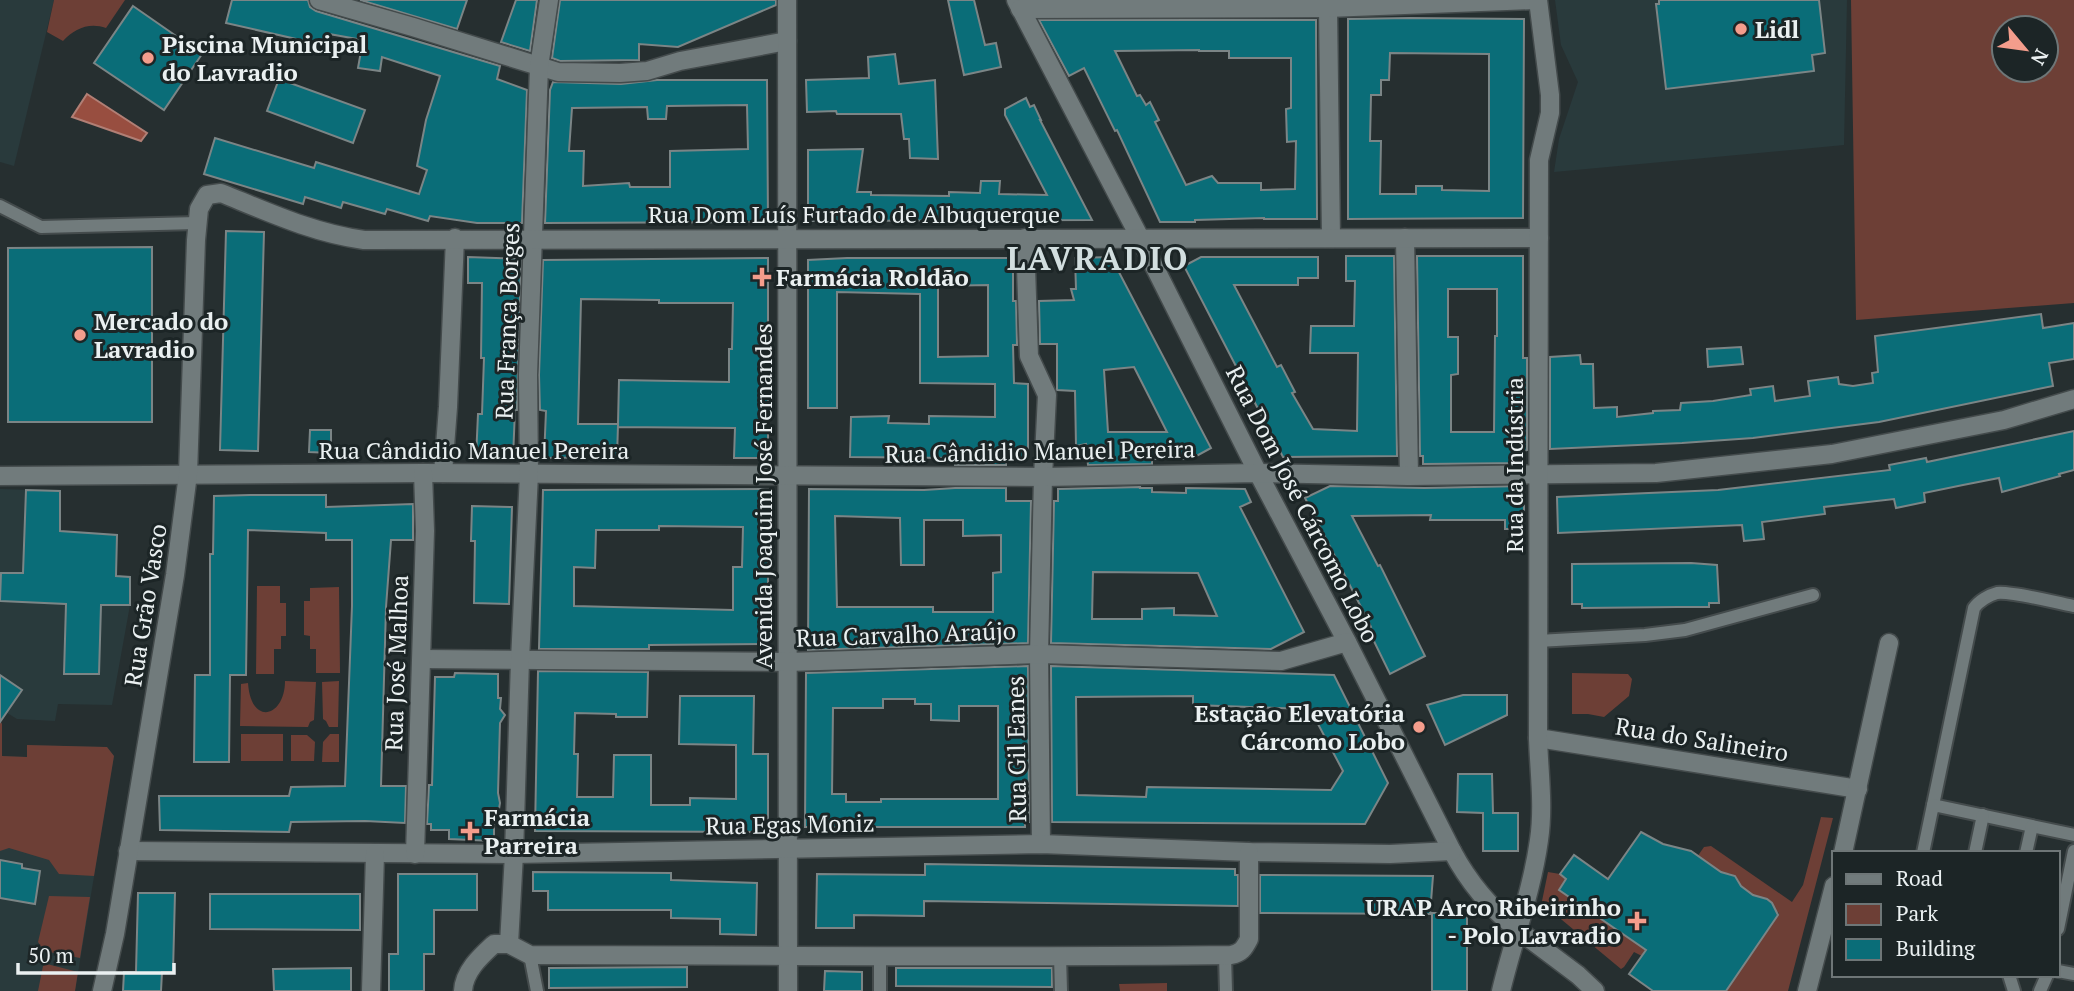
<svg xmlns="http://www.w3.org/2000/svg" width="2074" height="991" font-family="'PT Serif',serif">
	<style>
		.built { fill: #293a3c }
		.green { fill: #6d3f36; fill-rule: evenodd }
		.water { fill: #984e40; stroke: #b17f75; stroke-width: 2 }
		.building { fill: #0a6d78; stroke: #7b8586; stroke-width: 2; fill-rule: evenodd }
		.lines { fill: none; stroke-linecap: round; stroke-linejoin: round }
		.service-casing { stroke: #444b4c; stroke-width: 16 }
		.pedestrian-casing { stroke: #444b4c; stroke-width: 21 }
		.minor-casing { stroke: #444b4c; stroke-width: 21 }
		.tertiary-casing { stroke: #444b4c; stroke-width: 21 }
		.service { stroke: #717b7c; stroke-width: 12 }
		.pedestrian { stroke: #717b7c; stroke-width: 18 }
		.minor { stroke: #717b7c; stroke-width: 18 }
		.tertiary { stroke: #717b7c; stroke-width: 18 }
		.poi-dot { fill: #f49d8c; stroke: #1c2526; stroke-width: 2.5 }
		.labels { text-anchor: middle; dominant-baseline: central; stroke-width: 6; stroke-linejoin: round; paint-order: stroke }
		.poi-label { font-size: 24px; font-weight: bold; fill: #eaf0f1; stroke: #1c2526; text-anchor: start }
		.street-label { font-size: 24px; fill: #eaf0f1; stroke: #1c2526 }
		.district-label { font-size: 32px; font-weight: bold; letter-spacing: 2px; fill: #d2dedf; stroke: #1c2526 }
	</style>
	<rect width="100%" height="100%" fill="#262f30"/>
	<g class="built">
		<path d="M0,0H54L14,166L0,162Z"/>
		<path d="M1555,0H1847L1844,145L1554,172L1559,139L1578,82L1561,45Z"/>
		<path d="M0,489L60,491V531L117,535L116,575L130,577V605L112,705L58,704L55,721L17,719L4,711L0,716Z"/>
		<path d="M0,720L2,724V756L27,757V745L107,747L114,756L75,991H0Z"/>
	</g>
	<g class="green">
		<path d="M54,0H125L106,28C89,22 74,29 63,41L47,32Z"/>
		<path d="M1851,0H2074V303L1856,320ZM2004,28H2046V70H2004Z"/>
		<path d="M257,586H280V603H286V636H281V649H274V674H256Z"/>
		<path d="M339,587L340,673H316V649H310V636L304,635V601H310V588Z"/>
		<path d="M1572,673L1628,674L1632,679L1629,696L1604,717L1588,714H1572Z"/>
		<path d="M285,681L316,682L314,720L310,722L308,727L240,726L241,684L248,683C251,727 285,717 285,681Z"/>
		<path d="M339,681L338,727H329L326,721L323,719L322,682Z"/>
		<path d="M0,720L2,724V756L27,757V745L107,747L114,756L94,876L59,874L49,860L9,848L0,851Z"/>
		<rect x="241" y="734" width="42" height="27"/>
		<path d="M330,734H339V762H322L323,742Z"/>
		<path d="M291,735H307L315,742L314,761H291Z"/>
		<path d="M1821,817L1833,818L1788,991H1726L1779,913L1771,908L1772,903L1762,898L1760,900L1737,884L1739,881C1736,877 1733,874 1727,873L1725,876L1683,877L1704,847L1711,846L1792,902L1803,885Z"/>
		<path d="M1548,872L1560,874L1566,879L1560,890L1646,950L1642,956L1634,952L1624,967L1621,969L1544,905L1542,901Z"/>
		<path d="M49,896L90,897L80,958L44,951L38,942Z"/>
		<path d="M47,964L78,972L75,991H38L43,966Z"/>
		<path d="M1167,983V991H1120L1119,984Z"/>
	</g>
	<path class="water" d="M87,94L147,133L141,141L72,117Z"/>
	<g class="building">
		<path d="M232,0H308L310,7L316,11L500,66L497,79L527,90L522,223H477L430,216L428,221L387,209L385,214L343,202L341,208L305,197L303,204L204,174L215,138L314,168L316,162L419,194L427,170L417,166L426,120L440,76L382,57L380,71L358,68L363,40L329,34L327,45L318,44L226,23Z"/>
		<path d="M360,0H467L457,29Z"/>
		<path d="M516,0H537L530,51L501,42Z"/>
		<path d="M560,0H776V5L678,47L639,44V60L560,61L552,58Z"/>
		<path d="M948,0H974L985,45L996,43L1001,67L964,75Z"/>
		<path d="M1659,0H1819L1825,53L1812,55L1814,71L1666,89L1656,4H1659Z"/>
		<path d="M133,6L202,54L164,110L94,63Z"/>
		<path d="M1410,18L1524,19L1523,218L1348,219V19ZM1390,53L1489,54V191L1442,190V186H1416V194H1380L1381,141H1370L1371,95H1381V80H1389Z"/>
		<path d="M1039,20H1316L1317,219H1264V218L1195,220V222H1160L1117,130L1115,131L1084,68L1069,76ZM1199,50V51H1229V58H1291V108L1286,109L1287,142L1296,141L1295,189L1261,190V183H1218L1212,176L1186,185L1155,122L1159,120L1150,102L1146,105L1140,95L1137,96L1115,51Z"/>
		<path d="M895,54L899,84L935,80L938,159L910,158L909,139H904L901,114H837L836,111L807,112L806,80L869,78L868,57Z"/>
		<path d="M279,79L365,110L353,143L267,111Z"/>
		<path d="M657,80H767L768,222L545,223L550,90L553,82L621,84ZM747,105L748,149L670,151V187H630L629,183L583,186L584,151H569L572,108L647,107L648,119H666L667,106Z"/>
		<path d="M1026,98L1030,107L1034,105L1041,120H1040L1092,220L808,221V150L863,149L857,192H871V195L949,196V192L980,193L981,181H1000L999,194L1047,195L1005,115V109Z"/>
		<path d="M226,231L264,232L258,451L220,450Z"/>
		<path d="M152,247V422H8V248Z"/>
		<path d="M1346,256H1394L1397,456L1283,457L1184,266L1201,257H1318V278H1298V285H1234L1277,367L1281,365L1295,392L1292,393L1313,429L1357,431L1358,353H1310L1311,326H1354L1355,281H1346Z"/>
		<path d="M1417,256H1523V358H1527V450L1524,451V463L1423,464V456H1420ZM1448,289H1497V336H1495L1494,432H1451V375L1458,374V337H1448Z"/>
		<path d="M468,257L521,259L517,410H515L513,458H476L478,414H482L484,358H481L482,283H468Z"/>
		<path d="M1111,257L1211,448L1191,459H1152V464L1088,465L1086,444L1076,446L1075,391L1057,390V344H1040L1039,301L1074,300L1071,289H1076L1075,258ZM1134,367L1167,432H1108L1104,370Z"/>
		<path d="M768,258V458H734L735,428L618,427V425L617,457L544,458L546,411L540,410L539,375L543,260ZM581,299L659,300V303H733L732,349H729V382L619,380L618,424H578Z"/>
		<path d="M847,258H1013V301H1016L1017,345H1013L1014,383L1028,384V458H1006V465H955V458L850,457L851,417L889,416L888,423L929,424V416L995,417V384L920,383V294L837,292V408H808V260ZM988,285V356L938,357V286Z"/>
		<path d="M2041,314L2043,328L2074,323V359L2049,363L2053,386L1879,422L1753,438L1682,443L1550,449V357L1580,355L1581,364H1593L1594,408L1617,407V417L1653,413V411L1680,410L1681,403L1713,401L1751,395L1750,389L1773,386L1775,401L1810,396L1808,381L1838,377L1839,384L1853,386L1873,383L1872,373L1878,372L1875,336Z"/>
		<path d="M1741,347L1743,364L1708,367L1707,349Z"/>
		<path d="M310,430H331V453L309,452Z"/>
		<path d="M2074,431V470L2059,474L2060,476L2002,492L1999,478L1963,485L1924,493L1925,502L1896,508L1894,499L1824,507L1825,514L1762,522L1764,539L1744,541L1742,525L1558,533L1557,497L1718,490L1890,470L1889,465L1926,458L1927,462Z"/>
		<path d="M1330,486L1424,488L1524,486V529H1505V520H1430L1431,515L1352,516L1378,566L1380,565L1425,656L1390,674L1368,629L1371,627L1360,605L1305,498Z"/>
		<path d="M1141,487L1139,488H1152V492L1186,493V488L1245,489L1251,502L1240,507L1304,632L1271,649L1051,643L1054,501H1058V489ZM1093,572L1198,573L1217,616L1174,615V608L1142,609V619H1092Z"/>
		<path d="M955,488H1006V501H1031L1028,643L808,650L809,489L924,490ZM835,516L900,518L901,565H924V520H963V536L1001,535V572L993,573V612H933V607H837Z"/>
		<path d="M768,489V644L649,645V649H539L543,490ZM659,526L743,527L742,567H733V610L574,606V567L595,568L596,530H659Z"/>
		<path d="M26,490L60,491V531L117,535L116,576L130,577V605H101L99,674H64L66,604L0,601L1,573H23Z"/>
		<path d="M250,495H326V507L413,504V540H391L386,607L381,786H406L405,823L365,821L291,822L289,832L160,830L159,796H289L291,787L345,786L352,606V540H326V533L248,530L246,675H230L229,762H194L195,675H210V554H213L214,496Z"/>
		<path d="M472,506L512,507L509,604L474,603L475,541H471Z"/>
		<path d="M1691,563L1717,565L1719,603H1709V607H1678L1582,608V604H1572V564Z"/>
		<path d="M1028,666L1029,822H1025V827H805L806,673ZM883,699H915V704H931V720L959,721V706H998V799H881V802H846V794H832L833,708H883Z"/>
		<path d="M1051,666L1334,675L1388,783L1365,824L1052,822ZM1193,696V705L1310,709L1343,771L1331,790L1147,787L1146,797L1077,795L1076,697Z"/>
		<path d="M538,671L648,672L647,717H616V714L575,713L574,754H578L577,797H613L614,755H651V805H690V798L736,799V745L679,744L680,696H754L753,754H768V832L535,831Z"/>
		<path d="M455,673L498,674V698H501L500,709L505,715L500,723L498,793L500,803L497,821H494V841L449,839V830H431V824H427L429,785H432L435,677H454Z"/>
		<path d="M0,675L22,690L0,722Z"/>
		<path d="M1463,695H1507V715L1445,745L1427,705Z"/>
		<path d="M1458,774H1492L1493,813H1518V851H1483V813L1457,812Z"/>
		<path d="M1641,832L1663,844L1691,851L1721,872L1735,876L1741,886L1753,895L1767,899L1772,903L1778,915L1726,991H1653L1629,974L1646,950L1559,890L1566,879L1560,874L1574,855L1608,879Z"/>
		<path d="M0,860L22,864V868L40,871L35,904L0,898Z"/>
		<path d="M925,864L1235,869V875H1238V906L924,901V916L854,915V928H816L817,874L925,875Z"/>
		<path d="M533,872L671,873V880L757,883L756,935L720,934V919L671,918V910H548V891H533Z"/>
		<path d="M398,874H477V910H434V954H424V991H389V954H398Z"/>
		<path d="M1260,875L1433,876L1430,914L1260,913Z"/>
		<path d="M138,893H175L173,972H162L161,991H123L124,972H136Z"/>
		<path d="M210,894H360V930L210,929Z"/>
		<rect x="1432" y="913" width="35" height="78"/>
		<path d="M687,967V987L549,988V968Z"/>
		<path d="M351,968V991H274L273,969Z"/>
		<path d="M896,968H1052V987L896,986Z"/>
		<path d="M825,971L862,972V991H824Z"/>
	</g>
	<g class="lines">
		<defs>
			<g id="service">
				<path d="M0,206L41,227L197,223"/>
				<path d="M1538,641L1645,635L1685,630L1813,595"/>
				<path d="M1933,805L1974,608C1979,601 1989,595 1997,593C2012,591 2057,603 2074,606"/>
				<path d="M1923,853L1933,805L2074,835"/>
				<path d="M1975,853L1983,815"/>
				<path d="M2026,853L2032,826"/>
				<path d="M2058,929L2074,851"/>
				<path d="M530,955L537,991"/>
				<path d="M1225,955L1226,991"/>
				<path d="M1060,956L1061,991"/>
				<path d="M880,957V991"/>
				<path d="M2058,971L2074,974"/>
				<path d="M2009,975L2014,991"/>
				<path d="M2040,991L2047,975"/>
			</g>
			<path id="pedestrian" d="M1405,238L1409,476"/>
			<g id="minor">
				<path d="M319,0L413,27L558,72L620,73L647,71L680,61L787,41"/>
				<path d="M787,0L788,991"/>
				<path d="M1016,0L1140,238L1258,473L1347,642L1452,851C1469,883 1490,908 1518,930"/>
				<path d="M1328,8L1331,238"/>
				<path d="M1020,9L1328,8L1535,0"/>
				<path d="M1025,238L1029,356L1047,395L1043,477L1039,654L1041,844"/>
				<path d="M443,473L448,407L455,238"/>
				<path d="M0,476L423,473L1043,477L1258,473L1409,476L1656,473L1832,454L2004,420L2074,399"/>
				<path d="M422,659L788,662L1039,654L1281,661L1347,642"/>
				<path d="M1538,738L1858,789"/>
				<path d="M128,851L514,854L1041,844L1249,852L1390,854L1452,851"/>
				<path d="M1843,853L1889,643"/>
				<path d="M415,854L425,531L423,473"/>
				<path d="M509,944L514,854L520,660L529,474L528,375L539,67L549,0"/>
				<path d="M102,991L115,934L175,575L188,474L196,240L199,209L207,195L221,193C268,212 313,233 364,240L1539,238"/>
				<path d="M371,991L375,854"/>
				<path d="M463,991C464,971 481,956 494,944H509L530,955C763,955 997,958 1231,955C1241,953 1244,949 1249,939V852"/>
				<path d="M1807,991L1834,886"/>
			</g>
			<g id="tertiary">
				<path d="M1518,930L1578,975L1595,991"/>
				<path d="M1501,991C1513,941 1532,891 1539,840C1544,806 1539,771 1538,738L1539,160L1550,113V95L1538,0"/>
			</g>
		</defs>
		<use href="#service" class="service-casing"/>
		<use href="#pedestrian" class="pedestrian-casing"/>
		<use href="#minor" class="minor-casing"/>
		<use href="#tertiary" class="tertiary-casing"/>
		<use href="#service" class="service"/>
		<use href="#pedestrian" class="pedestrian"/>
		<use href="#minor" class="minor"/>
		<use href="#tertiary" class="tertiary"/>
	</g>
	<g class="poi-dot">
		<circle cx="1741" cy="29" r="7"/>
		<circle cx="148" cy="58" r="7"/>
		<path d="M758.5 266.5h7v7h7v7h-7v7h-7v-7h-7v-7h7z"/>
		<circle cx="80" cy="335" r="7"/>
		<circle cx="1419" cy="727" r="7"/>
		<path d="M466.5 820.5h7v7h7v7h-7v7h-7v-7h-7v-7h7z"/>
		<path d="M1633.5 910.5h7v7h7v7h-7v7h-7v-7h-7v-7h7z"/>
	</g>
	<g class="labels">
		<g class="poi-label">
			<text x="1755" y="29">Lidl</text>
			<text x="162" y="44">Piscina Municipal<tspan x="162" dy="28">do Lavradio</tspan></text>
			<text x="776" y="277">Farmácia Roldão</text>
			<text x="94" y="321">Mercado do<tspan x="94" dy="28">Lavradio</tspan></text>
			<text x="1405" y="713" text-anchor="end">Estação Elevatória<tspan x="1405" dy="28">Cárcomo Lobo</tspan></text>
			<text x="484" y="817">Farmácia<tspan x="484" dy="28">Parreira</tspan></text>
			<text x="1621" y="907" text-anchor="end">URAP Arco Ribeirinho<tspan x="1621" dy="28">- Polo Lavradio</tspan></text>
		</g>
		<g class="street-label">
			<text x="854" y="214">Rua Dom Luís Furtado de Albuquerque</text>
			<text transform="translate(507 321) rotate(-88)">Rua França Borges</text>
			<text x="474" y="450">Rua Cândidio Manuel Pereira</text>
			<text transform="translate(1040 451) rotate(-1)">Rua Cândidio Manuel Pereira</text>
			<text transform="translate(1514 465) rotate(-90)">Rua da Indústria</text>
			<text transform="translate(763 496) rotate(-90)">Avenida Joaquim José Fernandes</text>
			<text transform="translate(1303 504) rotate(63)">Rua Dom José Cárcomo Lobo</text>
			<text transform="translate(145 605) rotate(-81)">Rua Grão Vasco</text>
			<text transform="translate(906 634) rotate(-2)">Rua Carvalho Araújo</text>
			<text transform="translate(396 663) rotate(-88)">Rua José Malhoa</text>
			<text transform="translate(1702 739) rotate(9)">Rua do Salineiro</text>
			<text transform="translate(1016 749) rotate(-91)">Rua Gil Eanes</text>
			<text transform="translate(790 824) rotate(-1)">Rua Egas Moniz</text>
		</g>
		<g class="district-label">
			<text x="1098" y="258">LAVRADIO</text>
		</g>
	</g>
	<rect x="1832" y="851" width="228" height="126" fill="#1c2526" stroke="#6e7677" stroke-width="2"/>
	<rect x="1846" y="874" width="35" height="10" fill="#717b7c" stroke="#6e7677" stroke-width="2"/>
	<text x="1896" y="886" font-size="21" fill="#eaf0f1">Road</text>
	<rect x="1846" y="904" width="35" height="21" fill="#6d3f36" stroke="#6e7677" stroke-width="2"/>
	<text x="1896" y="921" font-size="21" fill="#eaf0f1">Park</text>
	<rect x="1846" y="939" width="35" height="21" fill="#0a6d78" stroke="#6e7677" stroke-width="2"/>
	<text x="1896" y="956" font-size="21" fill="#eaf0f1">Building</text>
	<g transform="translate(2025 49) rotate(119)"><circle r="33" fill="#1c2526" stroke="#6e7677" stroke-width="2"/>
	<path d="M0-5L12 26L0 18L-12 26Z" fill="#f49d8c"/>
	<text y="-10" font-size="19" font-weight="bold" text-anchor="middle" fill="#eaf0f1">N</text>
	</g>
	<path d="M18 963v10h156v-10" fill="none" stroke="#eaf0f1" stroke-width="3.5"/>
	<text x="28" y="963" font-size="21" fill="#eaf0f1" stroke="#1c2526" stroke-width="5" paint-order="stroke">50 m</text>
</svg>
